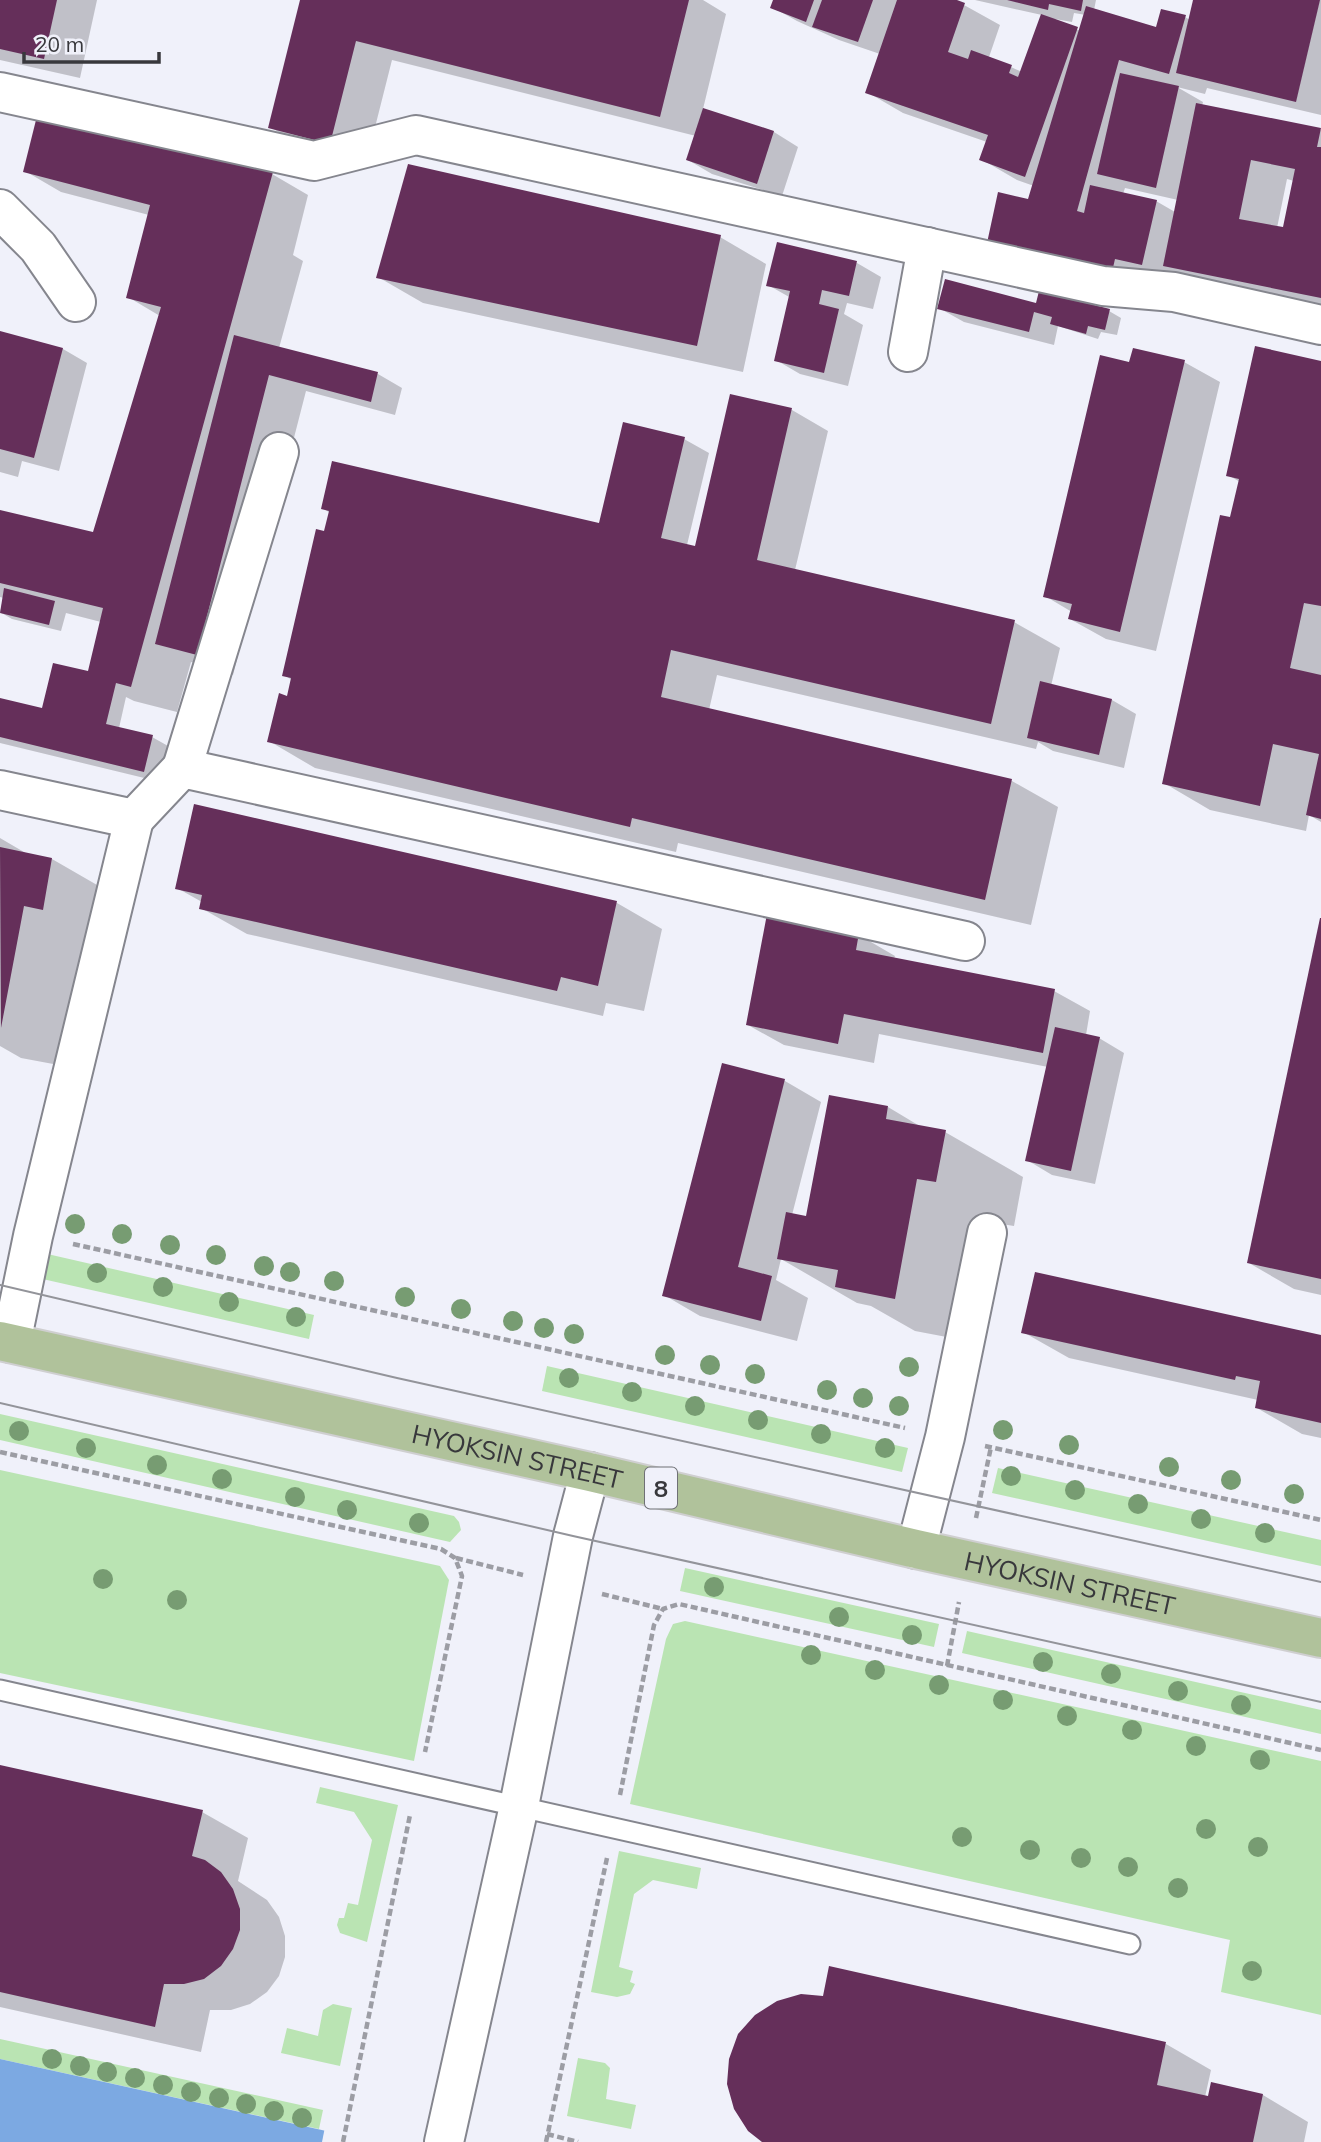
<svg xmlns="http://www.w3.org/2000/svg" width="1321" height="2142" font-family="Mulish,sans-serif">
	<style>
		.green { fill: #bae4b3 }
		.water { fill: #7ca9e2 }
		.pier { fill: #f0f1fa }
		.shadow { fill: #0003; fill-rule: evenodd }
		.building { fill: #652f5a; fill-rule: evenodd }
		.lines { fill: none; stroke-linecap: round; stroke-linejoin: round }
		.lane-casing { stroke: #85868e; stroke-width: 23 }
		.street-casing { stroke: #85868e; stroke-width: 42 }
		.primary-casing { stroke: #cfcfd0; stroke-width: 42 }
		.path { stroke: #9c9da4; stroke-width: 4.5; stroke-dasharray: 7 3.5; stroke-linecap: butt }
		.lane { stroke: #fff; stroke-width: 19 }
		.street { stroke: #fff; stroke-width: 38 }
		.primary { stroke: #b0c29b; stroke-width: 38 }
		.tram { stroke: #93949a; stroke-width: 2 }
		.tree { fill: #779c72 }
		.labels { text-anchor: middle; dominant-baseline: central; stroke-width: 7; stroke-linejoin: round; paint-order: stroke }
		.shield { fill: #f0f1fa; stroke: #6f7075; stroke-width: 2 }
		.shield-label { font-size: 24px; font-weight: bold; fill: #38383c }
		.street-label { font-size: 26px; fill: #38383c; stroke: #f0f1fa }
	</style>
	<rect width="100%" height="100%" fill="#f0f1fa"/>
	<g class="green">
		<path d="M43,1253L314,1315L309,1339L38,1278Z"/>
		<path d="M547,1366L908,1448L902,1472L542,1391Z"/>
		<path d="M0,1414L454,1516L459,1522L461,1530L450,1542L0,1440Z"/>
		<path d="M998,1468L1321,1540V1566L992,1493Z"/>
		<path d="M0,1470L440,1566L449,1580L414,1761L0,1673Z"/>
		<path d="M685,1568L939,1624L934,1647L680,1591Z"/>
		<path d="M685,1621L1321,1761V2015L1221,1992L1230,1940L630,1804L666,1639L673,1624Z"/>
		<path d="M967,1631L1321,1710V1734L962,1653Z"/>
		<path d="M320,1787L398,1805L367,1942L340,1933L337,1925L339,1918H344L348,1903L358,1905L372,1840L354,1812L316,1803Z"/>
		<path d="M619,1851L701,1868L697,1889L653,1880L634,1894L619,1967L633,1971L630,1982L635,1984L630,1994L617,1997L591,1992Z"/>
		<path d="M333,2004L352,2008L340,2066L281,2053L287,2028L318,2036L323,2010Z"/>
		<path d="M0,2039L323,2110L319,2129L0,2059Z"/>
		<path d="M578,2058L605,2063L610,2068L606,2099L636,2105L631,2129L567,2116Z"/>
	</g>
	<path class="water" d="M0,2059L376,2142H0Z"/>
	<path class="pier" d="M325,2127L377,2139L380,2142H322Z"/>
	<g class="shadow">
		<path d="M0,0H97L80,78L0,60Z"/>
		<path d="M301,0H703L726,14L703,109L774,132L798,147L782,196L712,174L688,160L696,136L392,60L366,163L306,148L270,127Z"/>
		<path d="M775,0H951L964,5L1000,25L989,57L1022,72L1042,15L975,0H1096L1094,10L1157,29L1185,17L1190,20L1195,0H1321V115L1207,88L1205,94L1177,87L1203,102L1202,106L1321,130V310L1025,263L1029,202L1034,186L1017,180L981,159L987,142L903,113L867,92L880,54L839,40L797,21L772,7ZM1074,13L1086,15L1081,31L1055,21V19L1072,22ZM1287,179L1294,181L1284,229L1277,228ZM1125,188L1178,200L1175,212L1156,201L1123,194Z"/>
		<path d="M25,171L272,174L308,195L293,255L303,261L279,348L378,374L402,388L395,415L306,391L233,675L191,662L177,712L134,701L126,697L119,728L152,737L177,751L169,784L0,743V700L50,712L89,674L101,622L66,613L61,631L12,619L0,612L4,598L0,597V511L95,534L160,316L128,297L149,215L61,192Z"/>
		<path d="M720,237L766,264L743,372L423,303L378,277Z"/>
		<path d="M857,263L881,277L873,309L847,303L844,314L863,325L848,386L800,374L776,360L791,298L768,285Z"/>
		<path d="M1035,304L1109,311L1121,318L1117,335L1101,332L1098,339L1058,326L1054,345L964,322L939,308Z"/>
		<path d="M0,333L63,349L87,363L59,471L22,461L18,477L0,472Z"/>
		<path d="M1184,362L1220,382L1156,651L1106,639L1070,619L1072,612L1045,596L1130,364Z"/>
		<path d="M1321,362V822L1309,815L1306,831L1210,810L1164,783L1240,482L1228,475Z"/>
		<path d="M731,396L792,410L828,431L795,570L1014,622L1060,648L1051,686L1112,700L1136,714L1124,768L1053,751L1038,742L1036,749L717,675L709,710L1012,781L1058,807L1031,925L678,843L676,852L315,768L269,741L288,698L292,680L284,675L330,513L323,508L609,527L684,439L709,453L687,545L697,548Z"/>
		<path d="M195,806L617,903L662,929L644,1011L606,1003L603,1016L247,934L201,908L202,902L177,888Z"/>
		<path d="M0,838L29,855L52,859L130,904L80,1069L21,1058L0,1046Z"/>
		<path d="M1321,921V1295L1294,1289L1249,1263Z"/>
		<path d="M859,935L895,956L894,959L1054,991L1090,1011L1086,1035L1099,1038L1124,1053L1095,1184L1052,1175L1027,1160L1048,1067L879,1034L874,1063L784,1045L748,1025Z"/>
		<path d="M723,1065L785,1081L821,1102L792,1215L807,1218L888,1107L923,1128L945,1132L1023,1177L1014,1226L995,1223L973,1342L915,1331L871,1306L857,1303L781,1259L776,1280L808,1298L797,1341L700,1316L664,1295Z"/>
		<path d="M1023,1332L1321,1337V1438L1302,1434L1257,1408L1258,1400L1069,1358Z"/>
		<path d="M0,1767L202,1812L248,1838L238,1881L267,1900L279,1917L285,1936V1957L279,1976L267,1992L250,2004L231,2010H210L201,2052L0,2007Z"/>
		<path d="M1166,2044L1211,2070L1205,2097L1263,2095L1308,2122L1304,2142H764Z"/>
	</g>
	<g class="building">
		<path d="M0,0H57L44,59L0,49Z"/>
		<path d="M300,0H689L660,117L356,41L330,144L268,128Z"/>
		<path d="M773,0H814L806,22L770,8Z"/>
		<path d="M822,0H873L858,42L812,27Z"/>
		<path d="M897,0H957L965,3L948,52L968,59L971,50L1012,65L1009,73L1018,77L1041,14L1078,27L1025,177L979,160L988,135L865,93Z"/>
		<path d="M1007,0H1083L1081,11L1049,4L1048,10Z"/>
		<path d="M1193,0H1320L1296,102L1176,73Z"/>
		<path d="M1086,6L1156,27L1161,9L1186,15L1169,74L1119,60L1077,211L1084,213L1090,185L1157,200L1142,265L1115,259L1112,272L987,243L998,192L1028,199Z"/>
		<path d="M1120,73L1179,86L1156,188L1097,174Z"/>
		<path d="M1196,103L1321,128L1317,147H1321V298L1163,266ZM1251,160L1295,169L1283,227L1239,219Z"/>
		<path d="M703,108L774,131L757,184L686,160Z"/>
		<path d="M38,112L273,172L131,687L116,683L106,724L153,735L144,772L0,737V698L42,708L53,663L88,671L103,608L0,583V510L93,532L161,307L126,298L150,205L23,172Z"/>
		<path d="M408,164L721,235L697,346L376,278Z"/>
		<path d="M777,242L857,261L849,296L822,290L819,304L839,309L824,373L774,361L790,291L766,286Z"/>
		<path d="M945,279L1036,303L1039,291L1110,309L1105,330L1088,326L1086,334L1050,324L1052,317L1034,312L1029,332L937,309Z"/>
		<path d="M0,331L63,348L34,458L0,449Z"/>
		<path d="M234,335L378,372L371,402L269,375L197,655L155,644Z"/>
		<path d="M1255,346L1321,361V606L1304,603L1290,668L1321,675V819L1306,815L1319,754L1273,744L1260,806L1162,784L1220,515L1230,517L1239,479L1226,476Z"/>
		<path d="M1133,348L1185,360L1120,632L1068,619L1072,604L1043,597L1100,355L1129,362Z"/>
		<path d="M730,394L792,408L757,560L1015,620L991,724L671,650L661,697L1012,779L985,900L632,818L630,827L267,742L279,693L287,696L291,678L282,676L316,529L324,531L329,511L321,509L332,461L599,523L623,422L685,437L661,538L695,546Z"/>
		<path d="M4,588L55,601L49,625L0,613Z"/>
		<path d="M1040,681L1112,699L1099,755L1027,738Z"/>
		<path d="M194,804L617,901L598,986L561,977L557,991L199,909L202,895L175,889Z"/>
		<path d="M0,847L52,858L43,910L24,906L1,1028Z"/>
		<path d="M767,914L859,933L856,950L1055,989L1043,1053L844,1014L838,1044L746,1025Z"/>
		<path d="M1320,918H1321V1279L1247,1263Z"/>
		<path d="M1055,1027L1100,1037L1071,1171L1025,1161Z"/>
		<path d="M722,1063L785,1079L738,1267L772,1276L761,1321L662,1296Z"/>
		<path d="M829,1095L888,1106L886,1119L946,1130L936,1182L917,1179L895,1299L835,1287L838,1270L777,1259L786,1212L806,1216Z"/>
		<path d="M1035,1272L1321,1335V1423L1255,1408L1260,1381L1236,1376L1235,1380L1021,1333Z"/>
		<path d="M0,1765L203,1810L192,1856L205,1860L221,1872L233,1889L240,1909V1930L233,1949L221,1966L204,1979L184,1984H164L155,2027L0,1992Z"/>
		<path d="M829,1966L1166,2042L1157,2085L1208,2096L1211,2082L1263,2094L1253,2142H762L748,2131L734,2109L727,2084L729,2059L738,2034L755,2015L777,2001L801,1994L823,1996Z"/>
	</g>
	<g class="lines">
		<defs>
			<path id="lane" d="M0,1690L1130,1944"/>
			<g id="street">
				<path d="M0,92L314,161L416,135L1103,286L1174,292L1321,325"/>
				<path d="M0,209L38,247L76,302"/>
				<path d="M908,352L927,247"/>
				<path d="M182,768L279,452"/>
				<path d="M0,790L134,819L33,1236L11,1343"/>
				<path d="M134,819L182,768L965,941"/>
				<path d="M916,1549L945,1437L987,1233"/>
				<path d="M444,2142L519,1806L573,1536L590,1472"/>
			</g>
			<g id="primary">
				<path id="s1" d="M0,1341L590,1472L916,1549L1321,1638"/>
			</g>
		</defs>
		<use href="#lane" class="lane-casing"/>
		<use href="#street" class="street-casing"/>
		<use href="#primary" class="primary-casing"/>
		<g class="path">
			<path d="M73,1244L905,1428"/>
			<path d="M985,1446L1321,1520"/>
			<path d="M0,1452L441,1549L455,1558L462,1576L425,1752"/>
			<path d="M976,1518L991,1447"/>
			<path d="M456,1558L523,1575"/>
			<path d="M602,1594L663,1609"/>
			<path d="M947,1666L959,1602"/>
			<path d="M620,1795L654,1625L663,1609L679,1604L1321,1750"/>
			<path d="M547,2134L578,2142"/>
			<path d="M343,2142L410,1815"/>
			<path d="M546,2142L607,1858"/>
		</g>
		<use href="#lane" class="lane"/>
		<use href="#street" class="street"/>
		<use href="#primary" class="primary"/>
		<g class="tram">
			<path d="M0,1285L397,1378L1321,1582"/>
			<path d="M0,1403L573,1536L1321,1702"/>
		</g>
	</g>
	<g class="tree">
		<circle cx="75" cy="1224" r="10"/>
		<circle cx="122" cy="1234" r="10"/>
		<circle cx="170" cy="1245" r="10"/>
		<circle cx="216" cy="1255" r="10"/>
		<circle cx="264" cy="1266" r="10"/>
		<circle cx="290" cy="1272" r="10"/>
		<circle cx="97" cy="1273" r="10"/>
		<circle cx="334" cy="1281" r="10"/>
		<circle cx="163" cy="1287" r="10"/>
		<circle cx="405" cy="1297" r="10"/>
		<circle cx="229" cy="1302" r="10"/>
		<circle cx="461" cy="1309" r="10"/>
		<circle cx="296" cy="1317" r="10"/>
		<circle cx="513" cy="1321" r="10"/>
		<circle cx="544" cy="1328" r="10"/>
		<circle cx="574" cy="1334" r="10"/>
		<circle cx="665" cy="1355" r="10"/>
		<circle cx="710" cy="1365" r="10"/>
		<circle cx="909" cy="1367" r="10"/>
		<circle cx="755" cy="1374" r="10"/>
		<circle cx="569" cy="1378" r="10"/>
		<circle cx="827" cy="1390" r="10"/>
		<circle cx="632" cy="1392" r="10"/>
		<circle cx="863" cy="1398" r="10"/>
		<circle cx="695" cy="1406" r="10"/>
		<circle cx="899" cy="1406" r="10"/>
		<circle cx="758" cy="1420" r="10"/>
		<circle cx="1003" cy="1430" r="10"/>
		<circle cx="19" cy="1431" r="10"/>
		<circle cx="821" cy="1434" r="10"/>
		<circle cx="1069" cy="1445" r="10"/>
		<circle cx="86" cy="1448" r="10"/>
		<circle cx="885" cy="1448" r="10"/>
		<circle cx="157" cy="1465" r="10"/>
		<circle cx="1169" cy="1467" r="10"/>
		<circle cx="1011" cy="1476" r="10"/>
		<circle cx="222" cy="1479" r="10"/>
		<circle cx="1231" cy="1480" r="10"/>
		<circle cx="1075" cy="1490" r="10"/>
		<circle cx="1294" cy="1494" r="10"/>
		<circle cx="295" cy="1497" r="10"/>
		<circle cx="1138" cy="1504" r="10"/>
		<circle cx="347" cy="1510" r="10"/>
		<circle cx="1201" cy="1519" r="10"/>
		<circle cx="419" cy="1523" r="10"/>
		<circle cx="1265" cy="1533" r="10"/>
		<circle cx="103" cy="1579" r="10"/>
		<circle cx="714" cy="1587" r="10"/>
		<circle cx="177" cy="1600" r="10"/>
		<circle cx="839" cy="1617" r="10"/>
		<circle cx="912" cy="1635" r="10"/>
		<circle cx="811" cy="1655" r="10"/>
		<circle cx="1043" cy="1662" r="10"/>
		<circle cx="875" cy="1670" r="10"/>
		<circle cx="1111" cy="1674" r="10"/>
		<circle cx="939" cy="1685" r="10"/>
		<circle cx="1178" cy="1691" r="10"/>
		<circle cx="1003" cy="1700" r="10"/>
		<circle cx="1241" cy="1705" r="10"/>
		<circle cx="1067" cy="1716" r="10"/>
		<circle cx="1132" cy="1730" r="10"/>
		<circle cx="1196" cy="1746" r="10"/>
		<circle cx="1260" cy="1760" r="10"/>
		<circle cx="1206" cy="1829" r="10"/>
		<circle cx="962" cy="1837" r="10"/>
		<circle cx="1258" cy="1847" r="10"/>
		<circle cx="1030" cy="1850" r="10"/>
		<circle cx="1081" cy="1858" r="10"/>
		<circle cx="1128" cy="1867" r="10"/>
		<circle cx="1178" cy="1888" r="10"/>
		<circle cx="1252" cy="1971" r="10"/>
		<circle cx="52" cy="2059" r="10"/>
		<circle cx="80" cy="2066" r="10"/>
		<circle cx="107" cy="2072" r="10"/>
		<circle cx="135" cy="2078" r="10"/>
		<circle cx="163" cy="2085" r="10"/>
		<circle cx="191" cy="2092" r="10"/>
		<circle cx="219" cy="2098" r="10"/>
		<circle cx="246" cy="2104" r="10"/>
		<circle cx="274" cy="2111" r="10"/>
		<circle cx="302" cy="2118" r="10"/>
	</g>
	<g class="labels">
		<rect class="shield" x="645" y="1467.5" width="32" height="41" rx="5"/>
		<g class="shield-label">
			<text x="661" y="1488">8</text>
		</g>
		<g class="street-label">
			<text stroke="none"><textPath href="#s1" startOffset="530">HYOKSIN STREET</textPath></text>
			<text stroke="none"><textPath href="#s1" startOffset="1097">HYOKSIN STREET</textPath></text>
		</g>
	</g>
	<path d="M24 52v10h135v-10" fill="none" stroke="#38383c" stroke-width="3.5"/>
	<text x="35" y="52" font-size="21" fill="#38383c" stroke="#f0f1fa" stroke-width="5" paint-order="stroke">20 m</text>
</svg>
